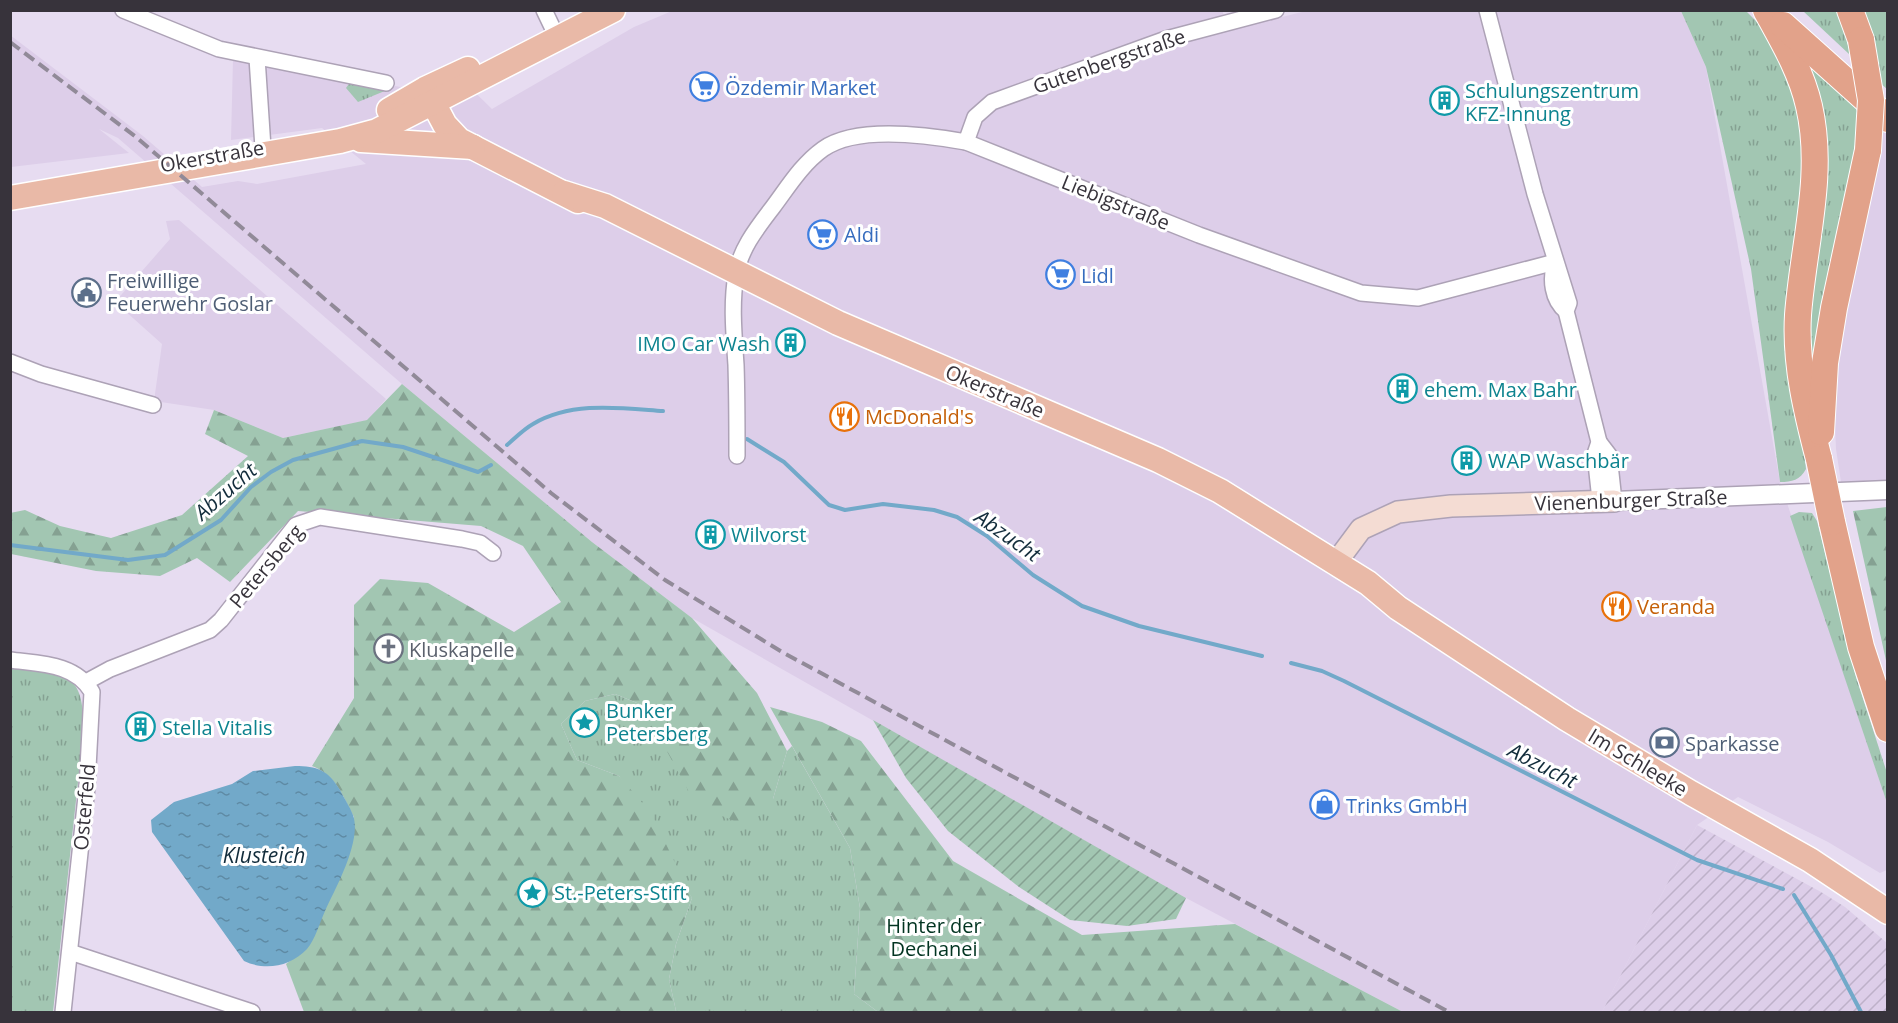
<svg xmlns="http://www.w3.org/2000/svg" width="1898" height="1023" font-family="'Open Sans',sans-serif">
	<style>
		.built { fill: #ddcee9 }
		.industrial { fill: url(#industrial-furrows) }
		.grass { fill: url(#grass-tufts) }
		.forest { fill: url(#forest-firs) }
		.garden { fill: url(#garden-furrows) }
		.water { fill: url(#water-ripples) }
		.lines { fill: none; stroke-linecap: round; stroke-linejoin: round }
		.stream { stroke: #72a9c9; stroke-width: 4 }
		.minor-casing { stroke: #ada2b6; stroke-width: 18 }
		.tertiary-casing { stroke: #ada2b6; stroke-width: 21 }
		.secondary-casing { stroke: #ada2b6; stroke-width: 24 }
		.primary-casing { stroke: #fff; stroke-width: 27 }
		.trunk-casing { stroke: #fff; stroke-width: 28 }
		.minor { stroke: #fff; stroke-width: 15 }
		.tertiary { stroke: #fff; stroke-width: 18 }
		.secondary { stroke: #f4dcd3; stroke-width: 21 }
		.primary { stroke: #e9b9a7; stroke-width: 24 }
		.trunk { stroke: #e2a28a; stroke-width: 26 }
		.rail { stroke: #918a98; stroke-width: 4; stroke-dasharray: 12 6; stroke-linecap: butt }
		.trunk-bridge-casing { stroke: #fff; stroke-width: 28; stroke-linecap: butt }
		.trunk-bridge { stroke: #e2a28a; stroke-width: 26 }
		.labels { text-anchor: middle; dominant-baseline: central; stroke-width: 6; stroke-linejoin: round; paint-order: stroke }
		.street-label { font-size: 20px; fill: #37333b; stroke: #fff }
		.shop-label { font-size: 20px; fill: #366cbe; stroke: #fff; text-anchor: start }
		.culture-label { font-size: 20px; fill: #0d838f; stroke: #fff; text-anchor: start }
		.service-label { font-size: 20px; fill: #4e5e75; stroke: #fff; text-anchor: start }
		.food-label { font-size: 20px; fill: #c56008; stroke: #fff; text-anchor: start }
		.worship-label { font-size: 20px; fill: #5b616d; stroke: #fff; text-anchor: start }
		.park-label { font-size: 20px; fill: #023421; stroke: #fff }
		.water-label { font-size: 21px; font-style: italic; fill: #122c3b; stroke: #fff }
	</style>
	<defs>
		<pattern id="industrial-furrows" width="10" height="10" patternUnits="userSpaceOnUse" patternTransform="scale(1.5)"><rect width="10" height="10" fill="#ddcee9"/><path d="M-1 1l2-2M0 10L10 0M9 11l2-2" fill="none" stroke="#beb1c9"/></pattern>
		<pattern id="grass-tufts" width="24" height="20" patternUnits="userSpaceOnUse" patternTransform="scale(1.5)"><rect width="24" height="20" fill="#a2c6b2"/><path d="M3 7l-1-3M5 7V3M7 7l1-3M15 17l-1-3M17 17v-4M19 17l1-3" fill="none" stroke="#85a192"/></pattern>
		<pattern id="forest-firs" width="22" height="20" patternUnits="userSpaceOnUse" patternTransform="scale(1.5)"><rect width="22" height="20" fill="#a2c6b2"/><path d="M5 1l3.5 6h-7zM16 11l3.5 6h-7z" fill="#85a192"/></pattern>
		<pattern id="garden-furrows" width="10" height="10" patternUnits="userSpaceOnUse" patternTransform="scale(1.5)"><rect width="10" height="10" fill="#a2c6b2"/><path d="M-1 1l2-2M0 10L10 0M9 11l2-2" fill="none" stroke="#85a192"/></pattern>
		<pattern id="water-ripples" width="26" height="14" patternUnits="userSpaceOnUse" patternTransform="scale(1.5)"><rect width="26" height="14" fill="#72a9c9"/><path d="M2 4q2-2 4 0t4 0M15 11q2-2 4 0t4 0" fill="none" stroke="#5e8aa4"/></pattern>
	</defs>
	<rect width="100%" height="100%" fill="#e7dcf1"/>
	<g class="built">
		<path d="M1222,10L1229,30L1306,11H1681L1706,67L1780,482L1887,803V870L1880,873L1828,842L1738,797L1697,825L1602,1012H1403L1186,898L692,618L592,542L402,384L118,138L99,129L129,153L11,167L10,35L143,136L202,187L238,181L257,184L366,164L322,128L231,140L233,59L401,87L448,66L492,109L634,27L672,11Z"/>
		<path d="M1883,130L1888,133L1887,480L1841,482L1836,449L1833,383L1850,276L1879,161Z"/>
		<path d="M179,220L386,399L368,420L283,438L214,410L154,401L162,344L115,302L170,239L166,221Z"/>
	</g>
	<path class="industrial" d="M1697,825L1821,892L1845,907L1887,943V1012H1602Z"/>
	<g class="grass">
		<path d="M1681,11H1746L1762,27L1785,61L1805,135L1802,201L1789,316L1806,469C1800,480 1792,482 1780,482L1751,269L1706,67Z"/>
		<path d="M1803,11H1887V89L1880,83Z"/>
		<path d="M1815,68L1859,111L1856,160L1815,402L1804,312L1807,73Z"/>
		<path d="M351,81L392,88L358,102L346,88Z"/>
		<path d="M1799,512L1812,513L1817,521L1856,677L1887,773V803L1790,516Z"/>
		<path d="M11,666C67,673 86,671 83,736L53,1012H11Z"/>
		<path d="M615,694L642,705L773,799L787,751L792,746L850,848L860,908L854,994L878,1012L676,1011L669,979L676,944L692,898L619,776L577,760L561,724L585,701Z"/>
	</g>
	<g class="forest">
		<path d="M402,384L592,542L692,618L757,693L787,751L773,799L741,824L696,805L642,705L615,694L585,701L561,724L577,760L619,776L651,813L692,898L676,944L669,979L676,1011L680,1012H304L286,964L307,948L354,817C343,796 335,774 312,766L354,698V605L380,579L428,583L514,632L561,602L523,546L481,526L298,511L230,582L197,558L160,576L96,571L11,554L10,513L25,510L60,526L111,538L182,515L248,456L205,434L214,410L283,438L367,420Z"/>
		<path d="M1887,507H1888L1887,665L1853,511Z"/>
		<path d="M770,707L822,722L861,741L953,861L1082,935L1235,924L1403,1012H878L854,994L860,908L850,848Z"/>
	</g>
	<path class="garden" d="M873,720L1186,898L1176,919L1127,926L1070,920L1019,887L948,831L906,778Z"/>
	<path class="water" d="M295,766C317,766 328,770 340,790C344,798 350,807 353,815C362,841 336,887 325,911C320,922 315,940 307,949C290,967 265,971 244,961L152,832L151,820L174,802L232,784L253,771Z"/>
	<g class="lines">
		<g class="stream">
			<path d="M747,439L784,462L829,505L845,510L883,504L934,510L957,517L987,536L1033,575L1082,606L1139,626L1262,656"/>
			<path d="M507,445C515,438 524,429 533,424C572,401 620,408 663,411"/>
			<path d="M10,545L128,560L165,555L221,520L251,487L271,472L293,460L362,441L403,447L478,472L491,465"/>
			<path d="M1291,663L1322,671L1344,681L1697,860L1783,889"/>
			<path d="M1794,895L1831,955L1861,1012"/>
		</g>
		<defs>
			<g id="minor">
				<path d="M123,10L219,49L386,83"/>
				<path d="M544,10L555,33"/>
				<path d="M1487,10L1535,194L1569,303L1566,311L1599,442L1595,454L1600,500"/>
				<path d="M257,58L263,148"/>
				<path d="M966,142L975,117L992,102L1166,39L1276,10"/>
				<path d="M1555,262C1550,279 1552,300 1566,311"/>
				<path d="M10,362L41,374L153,405"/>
				<path d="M1599,442L1609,455L1614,501"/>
				<path d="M737,456C737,426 737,396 736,365C734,335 731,304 736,275C740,249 757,228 773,207C788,187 802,164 823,149C857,125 927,135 966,142L1199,235L1361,293L1418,298L1555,262"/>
				<path d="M10,660C40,664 75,663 92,692L87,787L63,1012"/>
				<path d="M86,682L110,669L210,630L221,620L296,525L320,517L462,539L480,543L493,553"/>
				<path d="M70,952L252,1012"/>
			</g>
			<path id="tertiary" d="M1614,501L1888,490"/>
			<path id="secondary" d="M1335,564L1361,529L1398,512L1451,506L1614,501"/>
			<g id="primary">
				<path d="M427,91L445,125L459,140L578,201"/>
				<path d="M389,110L425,89L468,69"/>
				<path d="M361,140L473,147"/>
				<path d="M564,193L605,206L838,323L1158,460L1220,491L1368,583L1398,608L1567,719L1691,793L1810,860L1888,912"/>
				<path d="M10,198L340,141L377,131L613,10"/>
			</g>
			<g id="trunk">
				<path d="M1766,10C1783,41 1801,71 1809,106C1825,175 1803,246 1798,315C1795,364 1807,413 1819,459"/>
				<path d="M1850,10L1861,40"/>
				<path d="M1783,25L1888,119"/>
				<path d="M1821,432L1825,363L1834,308L1868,150"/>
				<path d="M1832,522L1861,647L1888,729"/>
			</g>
		</defs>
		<use href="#minor" class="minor-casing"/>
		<use href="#tertiary" class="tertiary-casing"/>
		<use href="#secondary" class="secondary-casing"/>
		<use href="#primary" class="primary-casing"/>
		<use href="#trunk" class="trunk-casing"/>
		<use href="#minor" class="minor"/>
		<use href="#tertiary" class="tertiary"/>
		<use href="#secondary" class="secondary"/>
		<use href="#primary" class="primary"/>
		<use href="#trunk" class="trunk"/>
		<path class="rail" d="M10,42L136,137L551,493L665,580L782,652L1449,1012"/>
		<defs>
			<g id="trunk-bridge">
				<path d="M1861,40L1871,100L1868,150"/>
				<path d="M1819,459L1832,522"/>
			</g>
		</defs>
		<use href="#trunk-bridge" class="trunk-bridge-casing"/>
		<use href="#trunk-bridge" class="trunk-bridge"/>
	</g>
	<defs>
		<symbol id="supermarket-ring" viewBox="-11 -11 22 22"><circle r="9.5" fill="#fff" stroke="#3f7fe0" stroke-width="1.5"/><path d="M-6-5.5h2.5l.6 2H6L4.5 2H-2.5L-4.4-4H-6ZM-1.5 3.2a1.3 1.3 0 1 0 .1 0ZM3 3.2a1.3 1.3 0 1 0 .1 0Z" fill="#3f7fe0"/></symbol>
		<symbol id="building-ring" viewBox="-11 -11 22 22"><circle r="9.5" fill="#fff" stroke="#0f9aa8" stroke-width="1.5"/><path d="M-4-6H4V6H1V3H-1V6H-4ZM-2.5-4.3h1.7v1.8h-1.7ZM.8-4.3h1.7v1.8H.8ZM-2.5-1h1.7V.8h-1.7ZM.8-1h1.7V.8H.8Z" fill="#0f9aa8"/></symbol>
		<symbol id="civic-ring" viewBox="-11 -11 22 22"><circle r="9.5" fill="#fff" stroke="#5c6f8a" stroke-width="1.5"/><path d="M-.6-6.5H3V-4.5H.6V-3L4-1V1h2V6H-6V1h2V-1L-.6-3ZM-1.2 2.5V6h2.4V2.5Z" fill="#5c6f8a"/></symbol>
		<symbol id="restaurant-ring" viewBox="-11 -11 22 22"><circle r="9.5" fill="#fff" stroke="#e8710a" stroke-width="1.5"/><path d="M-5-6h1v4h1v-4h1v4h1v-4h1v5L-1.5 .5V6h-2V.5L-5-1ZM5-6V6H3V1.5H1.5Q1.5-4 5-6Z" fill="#e8710a"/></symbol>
		<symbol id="church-ring" viewBox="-11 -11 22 22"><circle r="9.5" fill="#fff" stroke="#6b7280" stroke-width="1.5"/><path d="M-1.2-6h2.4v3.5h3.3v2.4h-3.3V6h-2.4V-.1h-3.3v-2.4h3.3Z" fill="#6b7280"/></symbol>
		<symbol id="sight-ring" viewBox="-11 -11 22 22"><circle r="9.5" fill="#fff" stroke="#0f9aa8" stroke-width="1.5"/><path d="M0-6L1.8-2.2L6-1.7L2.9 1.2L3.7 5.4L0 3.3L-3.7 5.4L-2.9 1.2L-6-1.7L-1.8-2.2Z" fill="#0f9aa8"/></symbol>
		<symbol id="bank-ring" viewBox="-11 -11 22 22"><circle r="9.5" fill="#fff" stroke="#5c6f8a" stroke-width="1.5"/><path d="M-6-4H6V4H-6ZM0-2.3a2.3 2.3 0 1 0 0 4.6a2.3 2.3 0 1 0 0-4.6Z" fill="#5c6f8a"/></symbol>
		<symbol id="shop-ring" viewBox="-11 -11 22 22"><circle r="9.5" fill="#fff" stroke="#3f7fe0" stroke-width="1.5"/><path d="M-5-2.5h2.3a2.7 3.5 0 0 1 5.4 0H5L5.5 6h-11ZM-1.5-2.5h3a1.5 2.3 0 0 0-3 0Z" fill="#3f7fe0"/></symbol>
	</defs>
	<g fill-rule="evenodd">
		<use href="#supermarket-ring" x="688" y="70" width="33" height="33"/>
		<use href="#building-ring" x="1428" y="84" width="33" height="33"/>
		<use href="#supermarket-ring" x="806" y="218" width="33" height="33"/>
		<use href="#supermarket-ring" x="1044" y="258" width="33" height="33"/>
		<use href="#civic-ring" x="70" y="276" width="33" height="33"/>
		<use href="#building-ring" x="774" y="326" width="33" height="33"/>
		<use href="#building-ring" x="1386" y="372" width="33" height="33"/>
		<use href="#restaurant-ring" x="828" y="400" width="33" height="33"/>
		<use href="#building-ring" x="1450" y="444" width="33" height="33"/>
		<use href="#building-ring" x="694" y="518" width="33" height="33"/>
		<use href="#restaurant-ring" x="1600" y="590" width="33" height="33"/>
		<use href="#church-ring" x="372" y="632" width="33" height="33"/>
		<use href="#sight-ring" x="568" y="706" width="33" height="33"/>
		<use href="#building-ring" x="124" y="710" width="33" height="33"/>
		<use href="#bank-ring" x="1648" y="726" width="33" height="33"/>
		<use href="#shop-ring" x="1308" y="788" width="33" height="33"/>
		<use href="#sight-ring" x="516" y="876" width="33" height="33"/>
	</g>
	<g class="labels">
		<g class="street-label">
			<text transform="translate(1109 61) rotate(-19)">Gutenbergstraße</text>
			<text transform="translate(212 156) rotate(-10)">Okerstraße</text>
			<text transform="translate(1116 202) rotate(22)">Liebigstraße</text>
			<text transform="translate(995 391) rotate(23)">Okerstraße</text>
			<text transform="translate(1631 500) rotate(-2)">Vienenburger Straße</text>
			<text transform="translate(266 566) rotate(-50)">Petersberg</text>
			<text transform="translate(1638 762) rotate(31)">Im Schleeke</text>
			<text transform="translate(84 807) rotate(-85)">Osterfeld</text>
		</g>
		<g class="shop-label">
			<text x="725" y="87">Özdemir Market</text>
			<text x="844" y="234">Aldi</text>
			<text x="1081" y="275">Lidl</text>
			<text x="1346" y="805">Trinks GmbH</text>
		</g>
		<g class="culture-label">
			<text x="1465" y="90">Schulungszentrum<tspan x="1465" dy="23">KFZ-Innung</tspan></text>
			<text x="770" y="343" text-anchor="end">IMO Car Wash</text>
			<text x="1424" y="389">ehem. Max Bahr</text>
			<text x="1488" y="460">WAP Waschbär</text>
			<text x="731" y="534">Wilvorst</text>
			<text x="606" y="710">Bunker<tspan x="606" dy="23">Petersberg</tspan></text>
			<text x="162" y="727">Stella Vitalis</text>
			<text x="554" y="892">St.-Peters-Stift</text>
		</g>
		<g class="service-label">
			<text x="107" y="280">Freiwillige<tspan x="107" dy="23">Feuerwehr Goslar</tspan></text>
			<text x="1685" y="743">Sparkasse</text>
		</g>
		<g class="food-label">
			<text x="865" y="416">McDonald's</text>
			<text x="1637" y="606">Veranda</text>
		</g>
		<g class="worship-label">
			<text x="409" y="649">Kluskapelle</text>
		</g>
		<g class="park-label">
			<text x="934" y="925">Hinter der<tspan x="934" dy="23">Dechanei</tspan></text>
		</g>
		<g class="water-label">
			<text transform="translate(225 491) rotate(-41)">Abzucht</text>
			<text transform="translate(1008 535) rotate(35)">Abzucht</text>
			<text transform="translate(1543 765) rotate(27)">Abzucht</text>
			<text x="264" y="855">Klusteich</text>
		</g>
	</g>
	<rect width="1898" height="1023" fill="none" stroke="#37333b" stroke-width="24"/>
</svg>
